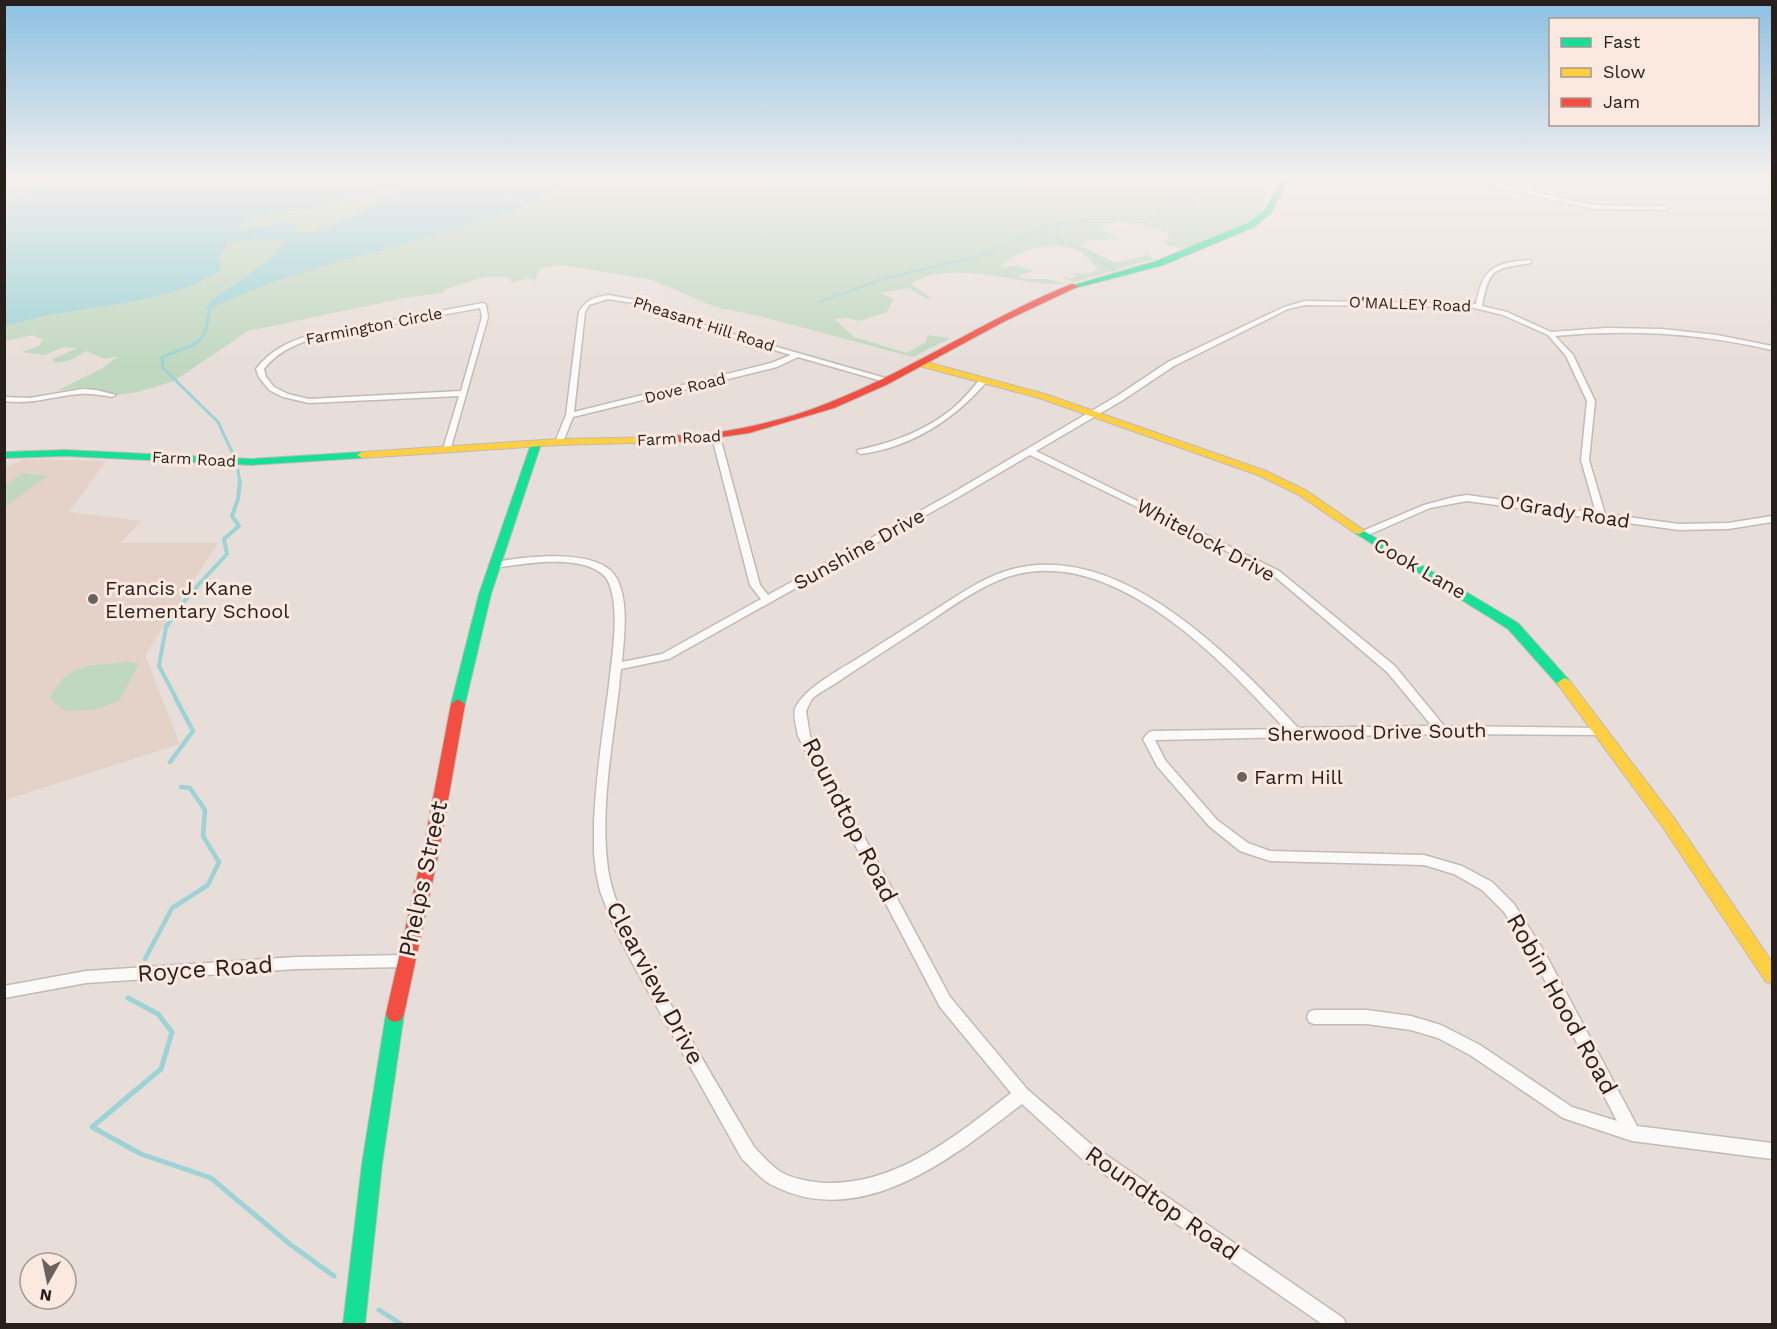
<svg xmlns="http://www.w3.org/2000/svg" width="1777" height="1329" font-family="'Work Sans',sans-serif">
	<style>
		.built { fill: #e4d1c8 }
		.green { fill: #c0d8c0 }
		.water { fill: #9dd3d6; fill-rule: evenodd }
		.lines { fill: none; stroke-linecap: round; stroke-linejoin: round }
		.stream-far4 { stroke: #9dd3d6; stroke-width: 2 }
		.stream-far3 { stroke: #9dd3d6; stroke-width: 3 }
		.stream-far2 { stroke: #9dd3d6; stroke-width: 4 }
		.stream-far1 { stroke: #9dd3d6; stroke-width: 4.5 }
		.stream { stroke: #9dd3d6; stroke-width: 5 }
		.street-casing { stroke: #c1bab6; stroke-width: 3 }
		.fast-casing { stroke: #c1bab6; stroke-width: 2 }
		.slow-casing { stroke: #c1bab6; stroke-width: 2 }
		.jam-casing { stroke: #c1bab6; stroke-width: 2 }
		.street { fill: #fcfaf9; fill-rule: evenodd }
		.fast { fill: #16e098; fill-rule: evenodd }
		.slow { fill: #ffcf43; fill-rule: evenodd }
		.jam { fill: #f24e42; fill-rule: evenodd }
		.poi-dot { fill: #6a625e; stroke: #fbe9e0; stroke-width: 2 }
		.labels { text-anchor: middle; dominant-baseline: central; stroke-width: 6; stroke-linejoin: round; paint-order: stroke }
		.far-street-label { font-size: 16px; fill: #261f1c; stroke: #fbe9e0 }
		.street-label { font-size: 20px; fill: #261f1c; stroke: #fbe9e0 }
		.poi-label { font-size: 20px; fill: #261f1c; stroke: #fbe9e0; text-anchor: start }
		.near-street-label { font-size: 24px; fill: #261f1c; stroke: #fbe9e0 }
	</style>
	<rect width="100%" height="100%" fill="#e8ded9"/>
	<path class="built" d="M24,459L106,461L69,512L142,521L120,543H218L145,655L180,744L5,800L4,468Z"/>
	<g class="green">
		<path d="M4,178H1276C1264,190 1268,203 1260,213C1250,226 1201,243 1184,250L1164,244L1170,235L1158,229L1117,221L1101,228L1119,239L1088,241L1081,246L1116,263L1148,255L1154,259L1074,282L1059,276L1072,279L1076,276L1072,273L1087,274L1098,270C1093,264 1088,257 1082,253C1059,239 1019,248 1001,266L1003,268L1015,265L1033,271L1019,276L1022,279H1047L1065,284C1016,286 955,257 910,284L931,298L927,299L908,288L881,293L894,299L887,312L859,321L847,318L834,319L854,337L907,353L926,342L927,335L950,338L913,357L759,316L715,307L652,280L564,265L540,268L534,283V279L528,278L512,283L508,277H484L446,289L442,293L404,298L248,331L174,381L138,392L119,395L85,387L56,391L103,368L118,356L105,359L86,351L71,360L55,363L53,359L77,348L64,347L44,355L22,352L39,346L43,340L33,335L5,341Z"/>
		<path d="M22,473L47,476L5,507V486Z"/>
		<path d="M129,662L139,664L119,701L94,710L65,711L50,699C66,661 94,666 129,662Z"/>
	</g>
	<path class="water" d="M49,178H566C559,184 553,192 546,197C523,210 473,223 446,232C367,256 286,271 212,308L205,309L212,300L265,263L286,242C278,236 234,239 226,246C223,249 221,255 219,259L221,269C184,299 101,306 54,314C37,317 21,322 5,326V202L39,186ZM395,187H405L406,189C391,194 373,197 363,212L312,233L296,232V226L289,222L230,233C245,211 302,212 327,206C350,200 372,191 395,187Z"/>
	<g class="lines">
		<g class="stream-far4">
			<path d="M1260,178L1274,182"/>
			<path d="M1042,230V235L1088,251L1114,271"/>
			<path d="M820,302L883,279L987,254L1008,241L1050,226L1090,219H1146L1177,210L1206,195"/>
			<path d="M209,312V309"/>
		</g>
		<g class="stream-far3">
			<path d="M209,311C206,349 194,343 162,357L163,368L218,422L233,454"/>
			<path d="M238,470L240,483"/>
		</g>
		<path class="stream-far2" d="M177,700L159,666L166,627L189,595L227,554L224,539L239,526L232,516L238,499L240,481"/>
		<g class="stream-far1">
			<path d="M170,762L193,731L176,699"/>
			<path d="M145,959L172,908L208,885L219,862L203,836L205,810L190,788L181,787"/>
		</g>
		<g class="stream">
			<path d="M128,998L158,1014L172,1032L161,1069L92,1127L141,1154L211,1178L291,1245L334,1276"/>
			<path d="M379,1310L401,1324"/>
		</g>
		<defs>
			<g id="street">
				<path d="M1444,178L1476,179L1594,205L1666,206L1669,208L1666,210L1594,209L1476,183Z"/>
				<path d="M1529,260L1531,261V263C1495,269 1489,267 1482,306L1507,312L1551,332L1606,328L1662,329L1717,335L1772,346V350C1700,333 1629,329 1555,336L1573,355L1595,401L1589,460L1605,514L1679,524L1728,523L1772,516V522L1728,529L1679,530L1467,501L1430,508L1366,536H1360L1358,534L1360,532L1424,505L1454,497L1467,495L1596,513L1581,460L1587,401L1566,356L1548,335L1503,315L1470,307L1305,305L1288,309L1174,366L1123,400L1036,451L1279,571L1395,666L1444,726L1604,728L1606,731L1604,734L1600,735L1441,734L1155,740L1165,760L1217,820L1248,843L1270,851L1424,855L1462,866L1492,882L1514,904L1545,953L1637,1126L1772,1143V1159L1632,1141L1563,1118L1470,1055L1438,1038L1411,1030L1367,1024H1314L1309,1022L1307,1017L1309,1012L1314,1010H1367L1411,1016L1441,1025L1480,1045L1572,1107L1617,1121L1535,961L1504,912L1482,890L1454,874L1424,865L1270,861L1240,851L1209,826L1157,766L1143,739L1149,732L1153,731L1285,729C1224,662 1118,550 1018,574C982,582 942,614 911,634C887,649 863,665 839,681C831,687 819,692 812,699C810,702 808,707 806,711L810,736L950,997L1027,1089L1093,1146L1343,1318L1346,1324H1322L1081,1158L1022,1104C955,1156 863,1231 774,1186C761,1180 752,1168 742,1159L634,966L614,927L600,891L596,872L594,853V822C596,776 603,730 609,685C612,656 619,616 611,589C609,581 605,575 598,571C572,555 523,564 494,568L489,565L491,563C520,557 601,546 617,579C629,603 624,636 622,662L662,654L761,599L750,585L712,437L713,435H716L720,437L760,585L768,595L949,495L1117,396L1168,362L1284,307L1305,301L1476,304C1483,268 1493,263 1529,260ZM1030,455L1195,535L1273,575L1387,672L1432,726L1298,728C1231,656 1117,536 1006,571C981,579 960,594 938,608C914,623 889,638 865,654C846,666 803,688 795,709C793,716 797,729 798,736L940,1007L1011,1093C957,1135 898,1185 825,1183C811,1182 793,1179 781,1172C771,1166 762,1155 754,1147C724,1096 694,1045 664,993C642,954 615,914 608,869C599,803 615,734 621,669L669,659L955,499Z"/>
				<path d="M608,295L637,300L718,330L892,380L885,382L798,357L777,367L573,417L563,442L562,444H556L555,442L566,415L579,312C587,299 593,298 608,295ZM608,299L634,303L714,332L791,355L771,363L574,412L585,312L589,305Z"/>
				<path d="M483,303L486,305L488,317L450,451H444L443,449L459,396L309,403L283,397L269,390L259,377L256,369C270,351 286,343 307,336ZM480,308L482,317L461,391L309,399L288,394L274,387L266,377L264,369C276,353 293,345 312,339Z"/>
				<path d="M981,378L988,380C955,419 912,447 861,454L857,452L858,450C892,443 925,431 952,409C963,400 972,389 981,378Z"/>
				<path d="M82,389L96,390L116,395L112,397C101,395 90,393 79,394C54,396 31,405 4,401V397L30,398Z"/>
				<path d="M406,955L411,957L413,961L411,965L406,967L296,969L86,983L4,998V986L86,971L296,957Z"/>
			</g>
			<g id="fast">
				<path d="M1283,178H1289L1271,213L1254,227L1163,265L1075,288L1071,286L1157,261L1248,223L1265,210Z"/>
				<path d="M536,441L541,444L491,594L465,704L463,707H453L451,704L479,594L531,444Z"/>
				<path d="M66,450L252,459L362,452L367,455L362,458L252,465L66,456L4,458V452Z"/>
				<path d="M1359,528L1518,623L1569,680L1571,683L1569,686H1559L1508,629L1355,533L1353,531Z"/>
				<path d="M395,1006L401,1008L404,1014L382,1164L365,1324H343L362,1164L386,1014L389,1008Z"/>
			</g>
			<g id="slow">
				<path d="M919,360L1045,394L1266,471L1307,491L1365,531L1359,534L1355,533L1299,495L1258,475L1039,398L916,365L914,363Z"/>
				<path d="M664,437L669,440L668,442L559,445L362,458L357,455L362,452L559,439Z"/>
				<path d="M1564,678L1569,680L1674,818L1772,962V984L1766,982L1662,826L1559,686L1557,683Z"/>
			</g>
			<g id="jam">
				<path d="M1072,284L1079,286L1005,321L886,385L834,408L749,433L693,441L664,443L659,440C666,434 680,436 689,435C727,433 765,424 801,413C897,381 979,321 1072,284Z"/>
				<path d="M458,699L465,704L439,851L404,1014L401,1020L395,1022L389,1020L386,1014L423,851L451,704Z"/>
			</g>
		</defs>
		<use href="#street" class="street-casing"/>
		<use href="#fast" class="fast-casing"/>
		<use href="#slow" class="slow-casing"/>
		<use href="#jam" class="jam-casing"/>
		<use href="#street" class="street"/>
		<use href="#fast" class="fast"/>
		<use href="#slow" class="slow"/>
		<use href="#jam" class="jam"/>
	</g>
	<linearGradient id="sky" x2="0" y2="1"><stop stop-color="#8ac0e1"/><stop offset="0.49" stop-color="#f5f0ee"/><stop offset="1" stop-color="#f5f0ee" stop-opacity="0"/></linearGradient>
	<rect width="1777" height="364" fill="url(#sky)"/>
	<g class="poi-dot">
		<circle cx="93" cy="599" r="6"/>
		<circle cx="1242" cy="777" r="6"/>
	</g>
	<g class="labels">
		<g class="far-street-label">
			<text transform="translate(1410 304) rotate(2)">O'MALLEY Road</text>
			<text transform="translate(704 324) rotate(18)">Pheasant Hill Road</text>
			<text transform="translate(374 326) rotate(-11)">Farmington Circle</text>
			<text transform="translate(685 388) rotate(-14)">Dove Road</text>
			<text transform="translate(679 438) rotate(-3)">Farm Road</text>
			<text transform="translate(194 459) rotate(3)">Farm Road</text>
		</g>
		<g class="street-label">
			<text transform="translate(1565 511) rotate(9)">O'Grady Road</text>
			<text transform="translate(1206 540) rotate(28)">Whitelock Drive</text>
			<text transform="translate(859 549) rotate(-29)">Sunshine Drive</text>
			<text transform="translate(1420 568) rotate(30)">Cook Lane</text>
			<text transform="translate(1377 732) rotate(-1)">Sherwood Drive South</text>
		</g>
		<g class="poi-label">
			<text x="105" y="588">Francis J. Kane<tspan x="105" dy="23">Elementary School</tspan></text>
			<text x="1254" y="777">Farm Hill</text>
		</g>
		<g class="near-street-label">
			<text transform="translate(850 820) rotate(63)">Roundtop Road</text>
			<text transform="translate(423 879) rotate(-78)">Phelps Street</text>
			<text transform="translate(205 969) rotate(-4)">Royce Road</text>
			<text transform="translate(655 983) rotate(62)">Clearview Drive</text>
			<text transform="translate(1562 1004) rotate(61)">Robin Hood Road</text>
			<text transform="translate(1162 1203) rotate(35)">Roundtop Road</text>
		</g>
	</g>
	<rect width="1777" height="1329" fill="none" stroke="#261f1c" stroke-width="12"/>
	<rect x="1549" y="18" width="210" height="108" fill="#fbe9e0" stroke="#a69892" stroke-width="1.5"/>
	<rect x="1561" y="38" width="30" height="9" fill="#16e098" stroke="#a69892" stroke-width="1.5"/>
	<text x="1603" y="48" font-size="18" fill="#261f1c">Fast</text>
	<rect x="1561" y="68" width="30" height="9" fill="#ffcf43" stroke="#a69892" stroke-width="1.5"/>
	<text x="1603" y="78" font-size="18" fill="#261f1c">Slow</text>
	<rect x="1561" y="98" width="30" height="9" fill="#f24e42" stroke="#a69892" stroke-width="1.5"/>
	<text x="1603" y="108" font-size="18" fill="#261f1c">Jam</text>
	<g transform="translate(48 1281) rotate(189)"><circle r="28" fill="#fbe9e0" stroke="#a69892" stroke-width="1.5"/>
	<path d="M0-4.5L10 22L0 15L-10 22Z" fill="#6a625e"/>
	<text y="-9" font-size="16" font-weight="bold" text-anchor="middle" fill="#261f1c">N</text>
	</g>
</svg>
